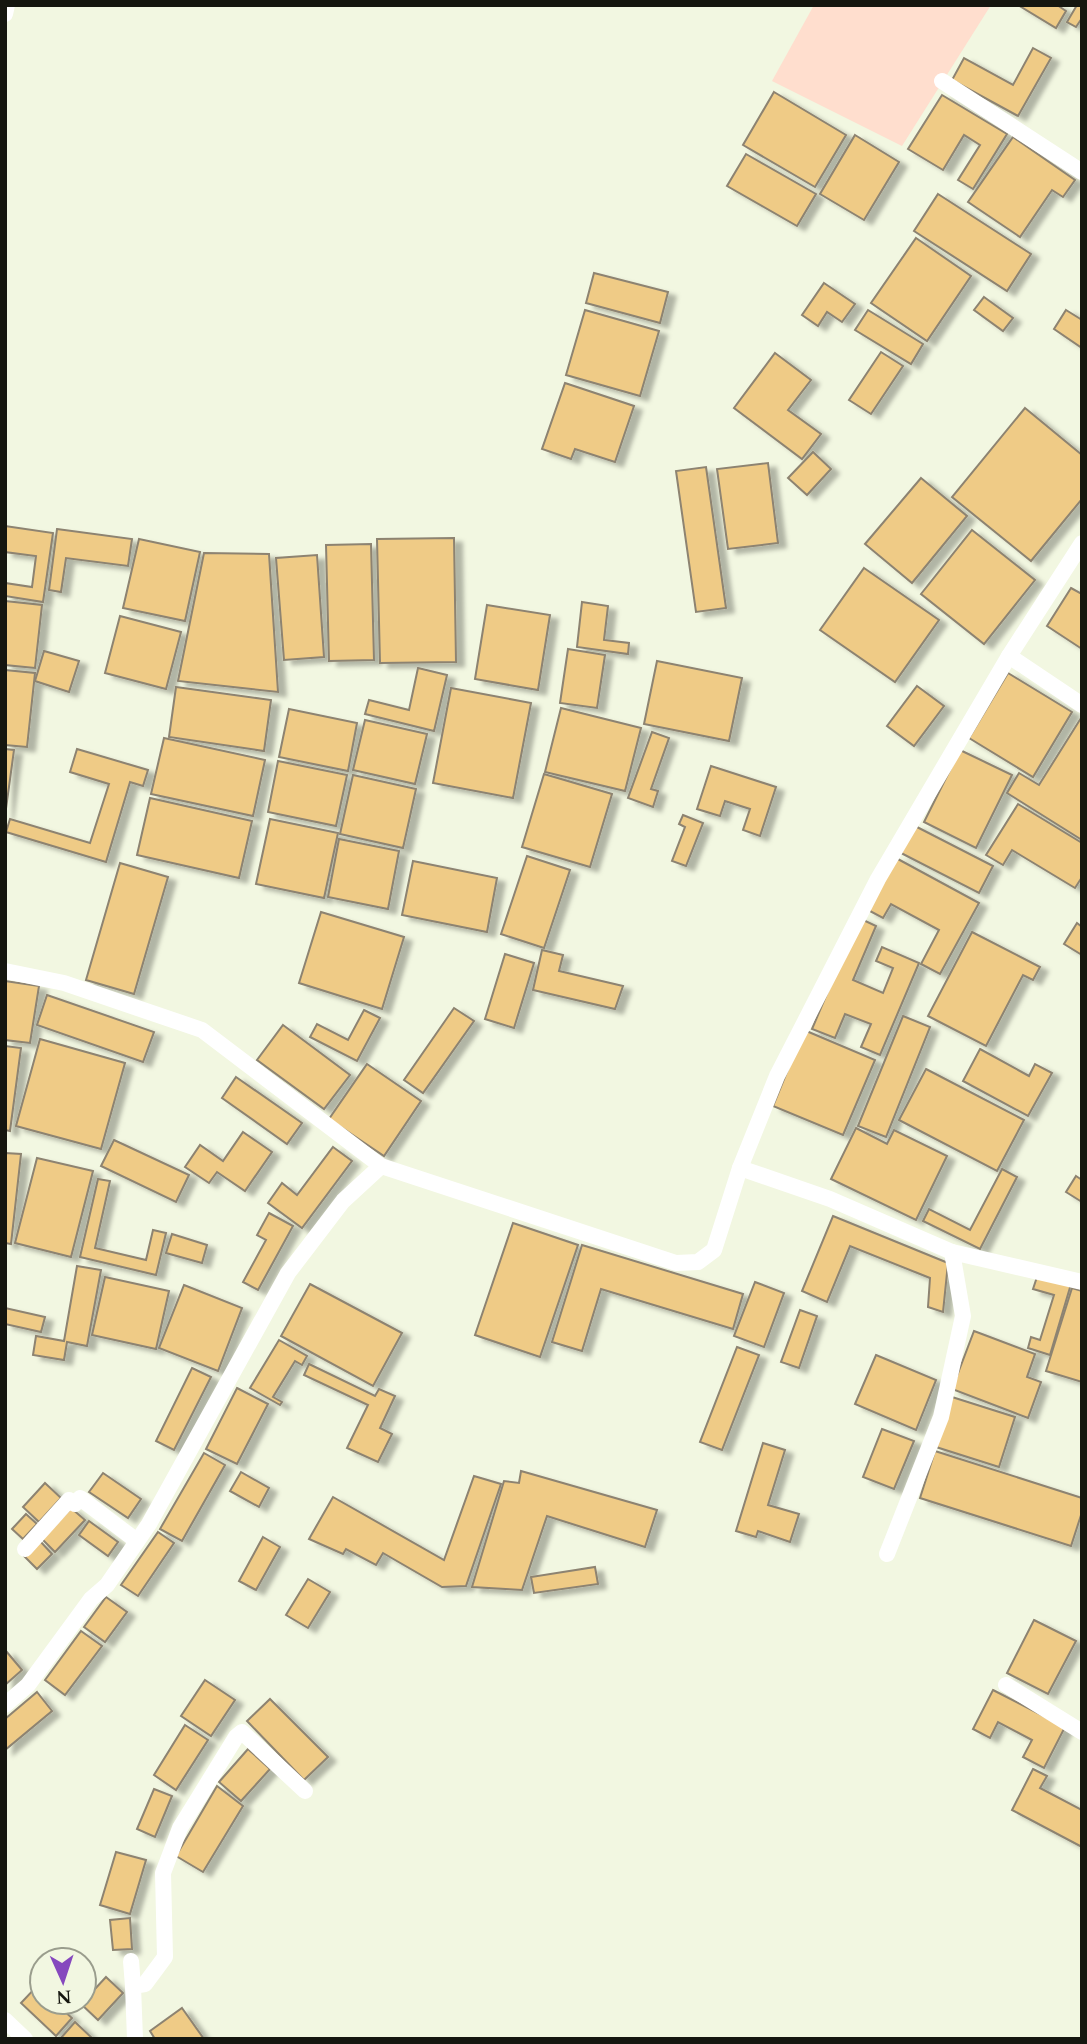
<svg xmlns="http://www.w3.org/2000/svg" width="1087" height="2044" font-family="Spectral,serif">
	<style>
		.green { fill: #ffdece }
		.building { fill: #efcb86; stroke: #8d8371; stroke-width: 2; filter: url(#shadow) }
		.lines { fill: none; stroke-linecap: round; stroke-linejoin: round }
		.minor { stroke: #fff; stroke-width: 16 }
	</style>
	<defs>
		<filter id="shadow"><feDropShadow dx="8" dy="4.5" stdDeviation="2" flood-color="#0004"/></filter>
	</defs>
	<rect width="100%" height="100%" fill="#f2f7e1"/>
	<path class="green" d="M814,5H991L902,146L772,81Z"/>
	<g class="building">
		<path d="M1018,5H1057L1066,11L1056,28Z"/>
		<path d="M1077,5H1082V18L1076,27L1067,22Z"/>
		<path d="M1033,48L1051,58L1018,116L952,80L964,58L1013,85Z"/>
		<path d="M774,92L846,135L815,187L743,145Z"/>
		<path d="M942,95L1007,134L973,189L958,180L980,145L964,135L943,170L908,149Z"/>
		<path d="M855,135L899,162L864,220L820,194Z"/>
		<path d="M1013,137L1075,180L1063,197L1052,190L1020,237L968,202Z"/>
		<path d="M746,154L816,194L797,226L727,186Z"/>
		<path d="M938,194L1031,254L1007,291L914,231Z"/>
		<path d="M916,238L971,276L927,341L871,303Z"/>
		<path d="M594,273L668,292L660,323L586,303Z"/>
		<path d="M824,283L855,304L842,322L827,312L818,326L802,315Z"/>
		<path d="M984,297L1013,318L1003,331L974,310Z"/>
		<path d="M585,310L659,331L640,396L566,375Z"/>
		<path d="M868,310L923,344L911,364L855,330Z"/>
		<path d="M1066,310L1082,320V348L1054,329Z"/>
		<path d="M881,352L903,366L871,414L849,400Z"/>
		<path d="M775,353L811,380L788,410L821,434L802,459L734,408Z"/>
		<path d="M565,383L634,406L615,462L575,449L571,459L542,449Z"/>
		<path d="M1025,408L1082,455V499L1031,561L952,497Z"/>
		<path d="M813,452L831,469L807,495L788,478Z"/>
		<path d="M768,463L778,543L728,549L717,469Z"/>
		<path d="M706,467L726,608L696,612L676,471Z"/>
		<path d="M921,478L967,516L912,583L865,544Z"/>
		<path d="M5,526L53,533L43,602L5,596V583L32,587L36,556L5,552Z"/>
		<path d="M57,529L132,539L128,566L66,558L61,592L49,590Z"/>
		<path d="M972,530L1035,580L984,644L921,594Z"/>
		<path d="M454,538L456,662L380,663L377,539Z"/>
		<path d="M139,539L200,552L185,621L123,608Z"/>
		<path d="M371,544L374,660L329,661L326,545Z"/>
		<path d="M204,553L269,554L278,692L178,681Z"/>
		<path d="M317,555L324,657L284,660L276,558Z"/>
		<path d="M864,568L939,620L895,682L820,630Z"/>
		<path d="M1071,588L1082,594V649L1047,626Z"/>
		<path d="M5,601L42,605L35,668L5,665Z"/>
		<path d="M582,602L608,606L604,640L629,643L628,654L577,647Z"/>
		<path d="M487,605L550,615L538,690L475,679Z"/>
		<path d="M120,616L181,632L166,689L105,673Z"/>
		<path d="M568,649L605,655L597,708L560,703Z"/>
		<path d="M44,651L79,661L69,692L35,681Z"/>
		<path d="M657,661L742,678L729,741L644,724Z"/>
		<path d="M418,668L447,675L434,731L365,714L369,700L409,710Z"/>
		<path d="M5,670L35,673L27,747L5,745Z"/>
		<path d="M1008,673L1072,712L1033,777L969,738Z"/>
		<path d="M917,686L944,706L914,746L887,726Z"/>
		<path d="M176,687L271,700L264,751L169,737Z"/>
		<path d="M451,688L531,703L513,798L433,783Z"/>
		<path d="M561,708L641,728L625,791L545,772Z"/>
		<path d="M289,709L357,723L348,771L279,757Z"/>
		<path d="M1081,718L1082,719V840L1007,793L1019,773L1039,785Z"/>
		<path d="M365,720L427,734L415,784L353,770Z"/>
		<path d="M652,732L669,738L651,789L658,791L653,807L628,798Z"/>
		<path d="M164,738L265,760L253,816L151,794Z"/>
		<path d="M5,749L14,750L5,816Z"/>
		<path d="M77,749L148,770L143,786L130,782L106,862L6,832L10,819L90,843L109,784L70,772Z"/>
		<path d="M960,750L1012,775L976,848L924,822Z"/>
		<path d="M278,761L347,775L336,826L268,812Z"/>
		<path d="M711,766L776,787L760,836L743,830L750,809L725,801L720,816L697,809Z"/>
		<path d="M544,774L612,794L590,867L522,847Z"/>
		<path d="M353,775L416,789L403,848L340,834Z"/>
		<path d="M150,798L252,821L239,878L137,855Z"/>
		<path d="M1018,804L1082,843V877L1075,888L1012,850L1003,865L986,855Z"/>
		<path d="M683,815L703,823L686,866L672,861L685,827L679,824Z"/>
		<path d="M270,819L338,833L324,898L256,884Z"/>
		<path d="M915,826L993,866L979,893L901,853Z"/>
		<path d="M339,839L399,851L388,909L328,897Z"/>
		<path d="M527,856L570,870L544,948L501,934Z"/>
		<path d="M896,858L979,903L940,974L921,964L939,930L891,904L883,918L868,910Z"/>
		<path d="M413,861L497,878L487,932L402,915Z"/>
		<path d="M120,863L168,877L134,994L86,980Z"/>
		<path d="M321,912L404,937L382,1009L299,983Z"/>
		<path d="M859,918L876,926L853,980L883,993L893,968L876,961L882,947L919,963L880,1055L861,1047L871,1024L845,1014L835,1038L812,1029Z"/>
		<path d="M1077,923L1082,927V955L1064,944Z"/>
		<path d="M972,932L1040,967L1033,980L1023,975L986,1046L928,1016Z"/>
		<path d="M542,950L563,955L559,971L623,986L615,1009L533,990Z"/>
		<path d="M505,954L534,963L514,1028L485,1019Z"/>
		<path d="M5,981L39,986L30,1043L5,1040Z"/>
		<path d="M47,995L154,1032L143,1062L37,1025Z"/>
		<path d="M454,1008L474,1021L423,1093L404,1080Z"/>
		<path d="M364,1010L380,1018L357,1061L310,1037L317,1024L348,1040Z"/>
		<path d="M903,1016L930,1027L886,1137L858,1126Z"/>
		<path d="M283,1025L350,1075L324,1109L257,1060Z"/>
		<path d="M804,1030L875,1060L843,1135L773,1106Z"/>
		<path d="M40,1039L125,1063L101,1149L16,1126Z"/>
		<path d="M5,1046L21,1048L10,1131L5,1130Z"/>
		<path d="M980,1049L1029,1076L1035,1064L1052,1073L1028,1116L963,1081Z"/>
		<path d="M367,1064L421,1101L384,1156L329,1119Z"/>
		<path d="M926,1069L1024,1120L997,1171L899,1120Z"/>
		<path d="M236,1077L302,1123L287,1144L222,1098Z"/>
		<path d="M856,1128L887,1144L894,1130L947,1156L916,1220L831,1179Z"/>
		<path d="M243,1132L272,1152L245,1191L217,1172L209,1183L185,1167L200,1145L223,1161Z"/>
		<path d="M114,1140L189,1175L176,1202L101,1166Z"/>
		<path d="M333,1147L352,1161L302,1228L268,1203L282,1183L297,1195Z"/>
		<path d="M5,1153L21,1154L11,1244L5,1243Z"/>
		<path d="M37,1158L93,1171L71,1257L15,1243Z"/>
		<path d="M1002,1169L1017,1177L980,1249L923,1221L929,1209L970,1230Z"/>
		<path d="M1076,1176L1082,1180V1202L1066,1192Z"/>
		<path d="M98,1179L110,1181L95,1248L146,1260L153,1230L166,1233L156,1275L80,1257Z"/>
		<path d="M269,1213L293,1226L258,1290L243,1282L266,1240L257,1235Z"/>
		<path d="M833,1216L948,1263L943,1312L928,1307L930,1278L850,1246L827,1302L802,1291Z"/>
		<path d="M513,1223L578,1245L540,1357L475,1335Z"/>
		<path d="M172,1234L207,1245L202,1263L166,1253Z"/>
		<path d="M582,1245L743,1294L733,1329L601,1289L582,1351L552,1342Z"/>
		<path d="M77,1266L101,1270L87,1346L67,1342L64,1360L33,1355L36,1336L64,1341Z"/>
		<path d="M1038,1274L1071,1284L1050,1355L1028,1348L1031,1337L1040,1340L1054,1295L1033,1289Z"/>
		<path d="M105,1277L169,1291L156,1349L92,1335Z"/>
		<path d="M755,1282L784,1293L764,1347L734,1336Z"/>
		<path d="M310,1284L402,1333L373,1386L281,1336Z"/>
		<path d="M184,1285L242,1308L218,1371L159,1348Z"/>
		<path d="M1072,1288L1082,1291V1382L1046,1371Z"/>
		<path d="M5,1308L45,1317L41,1332L5,1324Z"/>
		<path d="M800,1310L817,1316L799,1368L781,1362Z"/>
		<path d="M974,1331L1035,1354L1027,1377L1041,1382L1028,1418L952,1389Z"/>
		<path d="M279,1340L307,1356L302,1365L295,1361L273,1397L282,1402L280,1405L250,1388Z"/>
		<path d="M737,1347L759,1355L722,1450L700,1442Z"/>
		<path d="M876,1355L936,1380L916,1430L855,1404Z"/>
		<path d="M309,1364L375,1396L379,1389L395,1396L380,1428L392,1434L378,1462L347,1448L368,1405L304,1375Z"/>
		<path d="M192,1368L211,1377L174,1450L156,1441Z"/>
		<path d="M237,1388L268,1404L237,1464L206,1449Z"/>
		<path d="M952,1397L1015,1417L999,1467L936,1447Z"/>
		<path d="M882,1429L914,1441L894,1489L863,1477Z"/>
		<path d="M763,1443L785,1450L768,1505L799,1514L790,1542L758,1531L756,1537L736,1531Z"/>
		<path d="M935,1451L1082,1498V1512L1071,1546L920,1498Z"/>
		<path d="M204,1453L225,1465L182,1541L160,1529Z"/>
		<path d="M521,1471L657,1510L645,1547L547,1516L522,1590L472,1587L504,1481L519,1483Z"/>
		<path d="M241,1472L269,1488L259,1507L230,1491Z"/>
		<path d="M103,1473L141,1499L128,1518L89,1492Z"/>
		<path d="M474,1476L501,1484L466,1586L442,1587L383,1553L376,1565L346,1549L343,1554L309,1539L333,1497L444,1560Z"/>
		<path d="M45,1483L61,1498L39,1522L23,1507Z"/>
		<path d="M71,1508L85,1520L55,1552L42,1539Z"/>
		<path d="M26,1514L37,1524L23,1539L12,1529Z"/>
		<path d="M89,1521L118,1542L108,1556L79,1535Z"/>
		<path d="M158,1532L174,1543L138,1596L121,1585Z"/>
		<path d="M263,1537L280,1547L256,1590L239,1581Z"/>
		<path d="M40,1541L52,1554L37,1569L24,1556Z"/>
		<path d="M595,1567L598,1584L534,1593L531,1577Z"/>
		<path d="M308,1579L330,1592L308,1628L286,1615Z"/>
		<path d="M106,1597L127,1612L105,1642L84,1627Z"/>
		<path d="M1034,1620L1076,1641L1048,1694L1007,1673Z"/>
		<path d="M81,1631L102,1646L65,1695L45,1680Z"/>
		<path d="M6,1651L22,1670L5,1685V1652Z"/>
		<path d="M205,1680L235,1700L211,1736L181,1716Z"/>
		<path d="M993,1690L1065,1727L1044,1768L1023,1757L1032,1740L998,1722L990,1738L973,1729Z"/>
		<path d="M37,1692L52,1711L5,1750V1719Z"/>
		<path d="M270,1699L328,1757L304,1780L247,1721Z"/>
		<path d="M185,1725L208,1740L176,1790L154,1775Z"/>
		<path d="M248,1749L270,1769L241,1801L219,1782Z"/>
		<path d="M1033,1769L1047,1776L1040,1788L1082,1810V1847L1012,1810Z"/>
		<path d="M217,1786L243,1806L203,1872L176,1856Z"/>
		<path d="M154,1789L172,1796L155,1837L137,1829Z"/>
		<path d="M116,1852L146,1860L130,1914L100,1905Z"/>
		<path d="M130,1918L132,1949L113,1950L110,1920Z"/>
		<path d="M106,1977L123,1993L98,2020L81,2004Z"/>
		<path d="M37,1986L42,1990V2002H54L72,2018L56,2036L21,2003Z"/>
		<path d="M182,2008L204,2039H155L150,2031Z"/>
		<path d="M75,2022L93,2039H60Z"/>
	</g>
	<g class="lines">
		<g class="minor">
			<path d="M5,14L7,5"/>
			<path d="M942,81L1082,172"/>
			<path d="M1009,656L1082,705"/>
			<path d="M5,971L64,983L202,1030L381,1166L676,1263L698,1262L714,1250L740,1168L777,1076L878,879L1009,656L1082,543"/>
			<path d="M740,1168L830,1199L952,1252L1082,1282"/>
			<path d="M25,1549L69,1500L75,1504L80,1498L137,1541"/>
			<path d="M887,1554L941,1417L963,1316L952,1252"/>
			<path d="M1006,1685L1082,1732"/>
			<path d="M5,1705L28,1685L91,1599L107,1585L149,1524L288,1273L343,1201L381,1166"/>
			<path d="M131,1961L133,1986"/>
			<path d="M5,2020L25,2039"/>
			<path d="M135,2039L133,1986L145,1984L165,1957L163,1873L180,1828L236,1737L242,1732L305,1791"/>
		</g>
	</g>
	<rect width="1087" height="2044" fill="none" stroke="#15160f" stroke-width="14"/>
	<g transform="translate(63 1981) rotate(177)"><circle r="33" fill="#f2f7e1" stroke="#9a9d8d" stroke-width="2"/>
	<path d="M0-5L12 26L0 18L-12 26Z" fill="#8648be"/>
	<text y="-10" font-size="19" font-weight="bold" text-anchor="middle" fill="#15160f">N</text>
	</g>
</svg>
